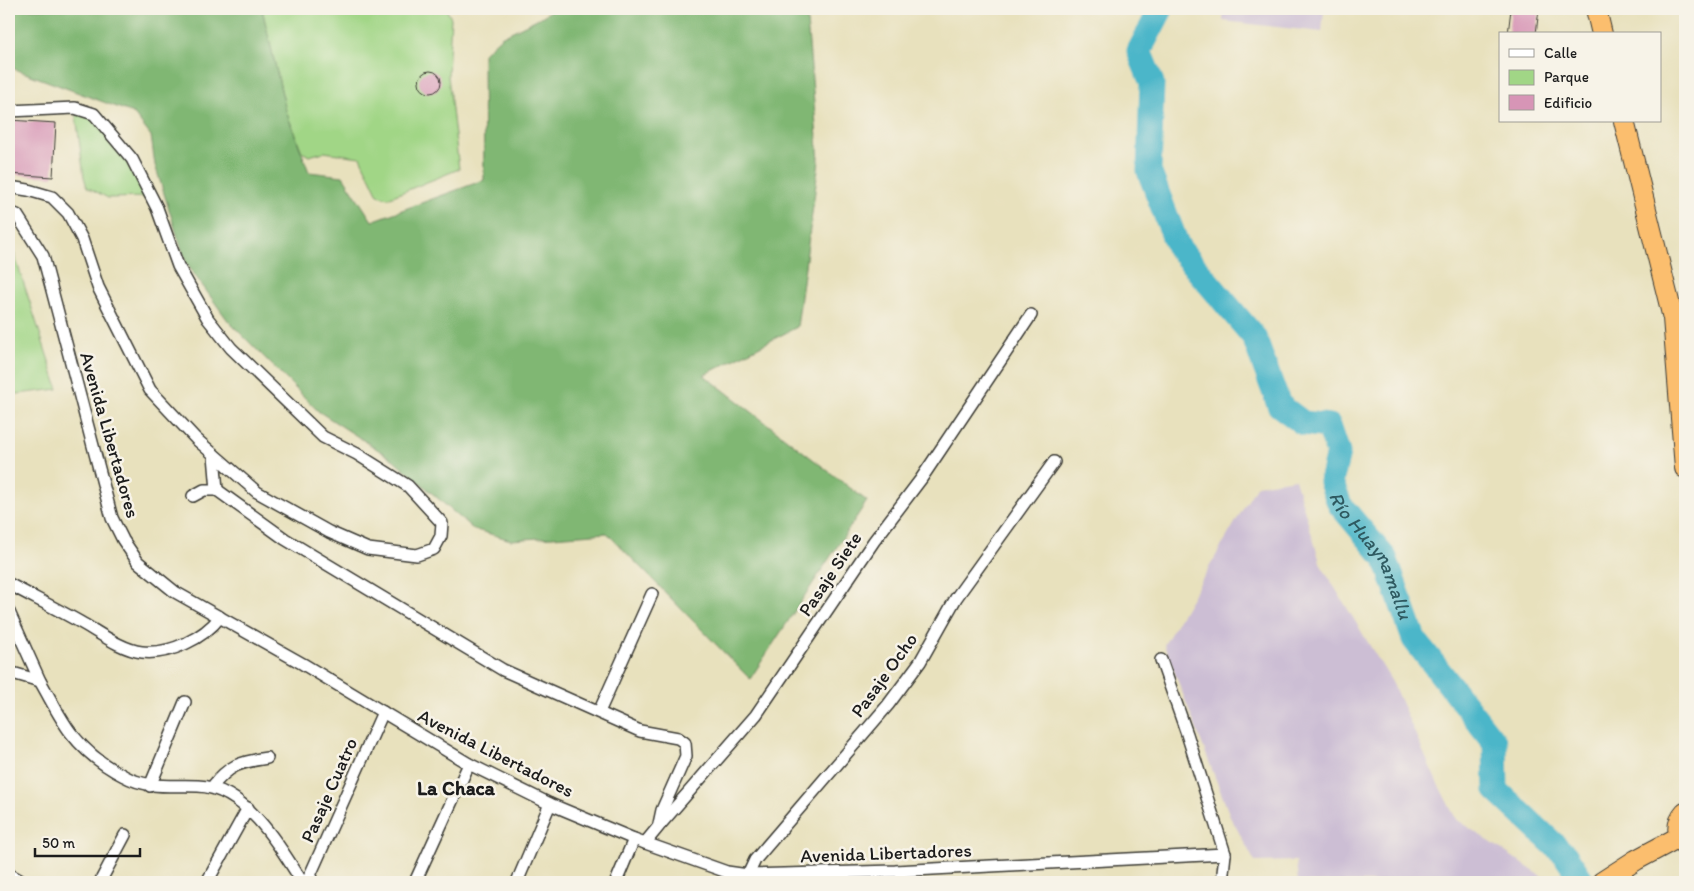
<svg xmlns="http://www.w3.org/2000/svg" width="1694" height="891" font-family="Itim,sans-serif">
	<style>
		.industrial { fill: #ccbed4 }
		.green { fill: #a1d686; stroke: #5e7951 }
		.forest { fill: #80b773; stroke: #4e6a48 }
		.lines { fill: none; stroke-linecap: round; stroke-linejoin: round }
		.river { stroke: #4cb6c9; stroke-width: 25 }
		.building { fill: #d795b6 }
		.minor-casing { stroke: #3b3a34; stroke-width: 14 }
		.trunk-casing { stroke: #3b3a34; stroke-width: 22 }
		.minor { stroke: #fff; stroke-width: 11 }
		.trunk { stroke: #fbbe6e; stroke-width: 20 }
		.labels { text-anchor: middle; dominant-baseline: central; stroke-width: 5; stroke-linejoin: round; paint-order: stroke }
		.street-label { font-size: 19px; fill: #1c1c1c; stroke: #f7f3e8 }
		.water-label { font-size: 20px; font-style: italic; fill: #2f5a61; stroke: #f7f3e8 }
		.neighbourhood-label { font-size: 20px; font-weight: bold; fill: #1c1c1c; stroke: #f7f3e8 }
	</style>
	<rect width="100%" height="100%" fill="#f7f3e8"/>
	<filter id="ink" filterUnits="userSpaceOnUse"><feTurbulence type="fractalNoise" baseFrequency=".02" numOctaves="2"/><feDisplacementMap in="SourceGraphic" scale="10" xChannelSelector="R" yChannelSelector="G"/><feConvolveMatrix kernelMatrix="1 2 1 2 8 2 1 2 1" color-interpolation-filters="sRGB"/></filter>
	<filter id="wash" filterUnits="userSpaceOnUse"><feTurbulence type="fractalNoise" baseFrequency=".0096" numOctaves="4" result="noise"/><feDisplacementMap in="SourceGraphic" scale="20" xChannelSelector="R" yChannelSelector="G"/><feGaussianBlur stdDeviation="1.12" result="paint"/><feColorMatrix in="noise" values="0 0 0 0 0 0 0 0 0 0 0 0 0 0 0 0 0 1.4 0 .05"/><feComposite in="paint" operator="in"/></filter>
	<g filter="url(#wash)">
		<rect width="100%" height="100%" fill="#e8e1bd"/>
		<g class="industrial">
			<path d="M1224,9H1324L1322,32L1223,21Z"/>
			<path d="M1295,479L1321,565L1392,682L1435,778L1456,819L1550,882H1298L1296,861L1255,862L1230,816L1164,645L1257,485Z"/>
		</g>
		<g class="green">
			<path d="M262,9H446L451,18L448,76L459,169L388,198L378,195L360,157L324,152L309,156L302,152L286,111Z"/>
			<path d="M75,108L94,114L152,197L108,198L87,187L84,177Z"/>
			<path d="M9,245L12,247L58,389L9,395Z"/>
		</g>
		<path class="forest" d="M9,9H262L286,111L309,172L343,176L372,221L484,180L483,54L501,37L543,16L553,9H806L819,161L797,327L704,375L867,501L750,679L607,533L511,540L473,529L394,460L318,411L229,322L186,263L155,165L151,136L133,113L9,67Z"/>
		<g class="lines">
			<path class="river" id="s1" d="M1161,9L1139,51L1152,83L1149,171L1178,247L1254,337L1279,405L1303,423L1329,426L1338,453L1331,482L1340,505L1385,558L1414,639L1495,743L1496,790L1565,855L1583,882"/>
		</g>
		<g id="blocks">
			<g class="building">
				<path d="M1511,9H1539L1536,34H1508Z"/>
				<circle cx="430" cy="82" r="11"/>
				<path d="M9,120L56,123L53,177L9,174Z"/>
			</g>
		</g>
	</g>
	<g filter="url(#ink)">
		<use href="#blocks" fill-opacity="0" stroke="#3b3a34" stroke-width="1"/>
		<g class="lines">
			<defs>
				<g id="minor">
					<path d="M9,111L75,108L94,114L132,159L157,208L178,266L208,319L231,348L323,437L357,454L408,486L442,523L441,536L434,549L417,555L368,549L329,532L257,492L196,439L150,390L98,287L82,239L68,213L52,197L28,190L9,187"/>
					<path d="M9,212L17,215L43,256L112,518L123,540L138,562L175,592L303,664L469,764L550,804L634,839L727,872L748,875L895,871L1225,854L1222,882"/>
					<path d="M214,455L217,490"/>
					<path d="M193,496L204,490H217L285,539L503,670L640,731L678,738L685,743L686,756L662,810L659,824"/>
					<path d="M9,584C33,597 57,609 80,622C98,632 122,650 142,652C170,655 204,638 220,617"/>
					<path d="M9,612L40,681"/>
					<path d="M1161,660L1187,734L1225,854"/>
					<path d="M9,672L40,681C50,698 59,717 71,733C85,751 104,766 124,776C147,789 172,785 198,786C245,787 280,846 302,882"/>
					<path d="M599,712L652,594"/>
					<path d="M150,786L185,702"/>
					<path d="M212,787C229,765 240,762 267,758"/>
					<path d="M645,843L659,826L756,715L874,541L921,479L1031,315"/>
					<path d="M9,874L23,882"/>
					<path d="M748,875L755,860L888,705L920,662L956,598L1054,462"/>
					<path d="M100,882L125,835"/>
					<path d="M207,882L248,808"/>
					<path d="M307,882L383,712"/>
					<path d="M415,882L469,764"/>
					<path d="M517,882L550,804"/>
					<path d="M616,882L634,839"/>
				</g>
				<g id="trunk">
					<path d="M1596,9L1602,34"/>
					<path d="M1624,121L1673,318L1685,468"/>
					<path d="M1685,813C1676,823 1676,835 1685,845"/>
					<path d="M1602,882L1636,860L1679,837"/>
				</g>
			</defs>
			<use href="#minor" class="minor-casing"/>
			<use href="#trunk" class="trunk-casing"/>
			<use href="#minor" class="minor"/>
			<use href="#trunk" class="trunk"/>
		</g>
	</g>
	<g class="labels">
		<g class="street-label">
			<text transform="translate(110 435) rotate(74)">Avenida Libertadores</text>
			<text transform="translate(830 574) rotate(-56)">Pasaje Siete</text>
			<text transform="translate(884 675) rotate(-54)">Pasaje Ocho</text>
			<text transform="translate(496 753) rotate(27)">Avenida Libertadores</text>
			<text transform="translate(329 790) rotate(-66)">Pasaje Cuatro</text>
			<text transform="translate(886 853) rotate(-2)">Avenida Libertadores</text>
		</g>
		<g class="water-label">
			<text stroke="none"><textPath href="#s1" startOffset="641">Río Huaynamallu</textPath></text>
		</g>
		<g class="neighbourhood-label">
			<text x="456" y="788">La Chaca</text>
		</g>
	</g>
	<rect width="1694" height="891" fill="none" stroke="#f7f3e8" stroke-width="30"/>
	<rect x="1499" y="32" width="162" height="90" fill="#f7f3e8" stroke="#9f9d96"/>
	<rect x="1509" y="49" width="25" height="8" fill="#ffffff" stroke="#9f9d96"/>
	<text x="1544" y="58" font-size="15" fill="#1c1c1c">Calle</text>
	<rect x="1509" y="70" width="25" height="15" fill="#a1d686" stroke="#9f9d96"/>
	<text x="1544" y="82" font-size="15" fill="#1c1c1c">Parque</text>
	<rect x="1509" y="95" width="25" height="15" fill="#d795b6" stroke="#9f9d96"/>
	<text x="1544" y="108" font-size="15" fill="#1c1c1c">Edificio</text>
	<path d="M35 848v8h105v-8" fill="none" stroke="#1c1c1c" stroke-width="2.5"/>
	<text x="42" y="848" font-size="15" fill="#1c1c1c" stroke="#f7f3e8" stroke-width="4" paint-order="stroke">50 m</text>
</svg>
